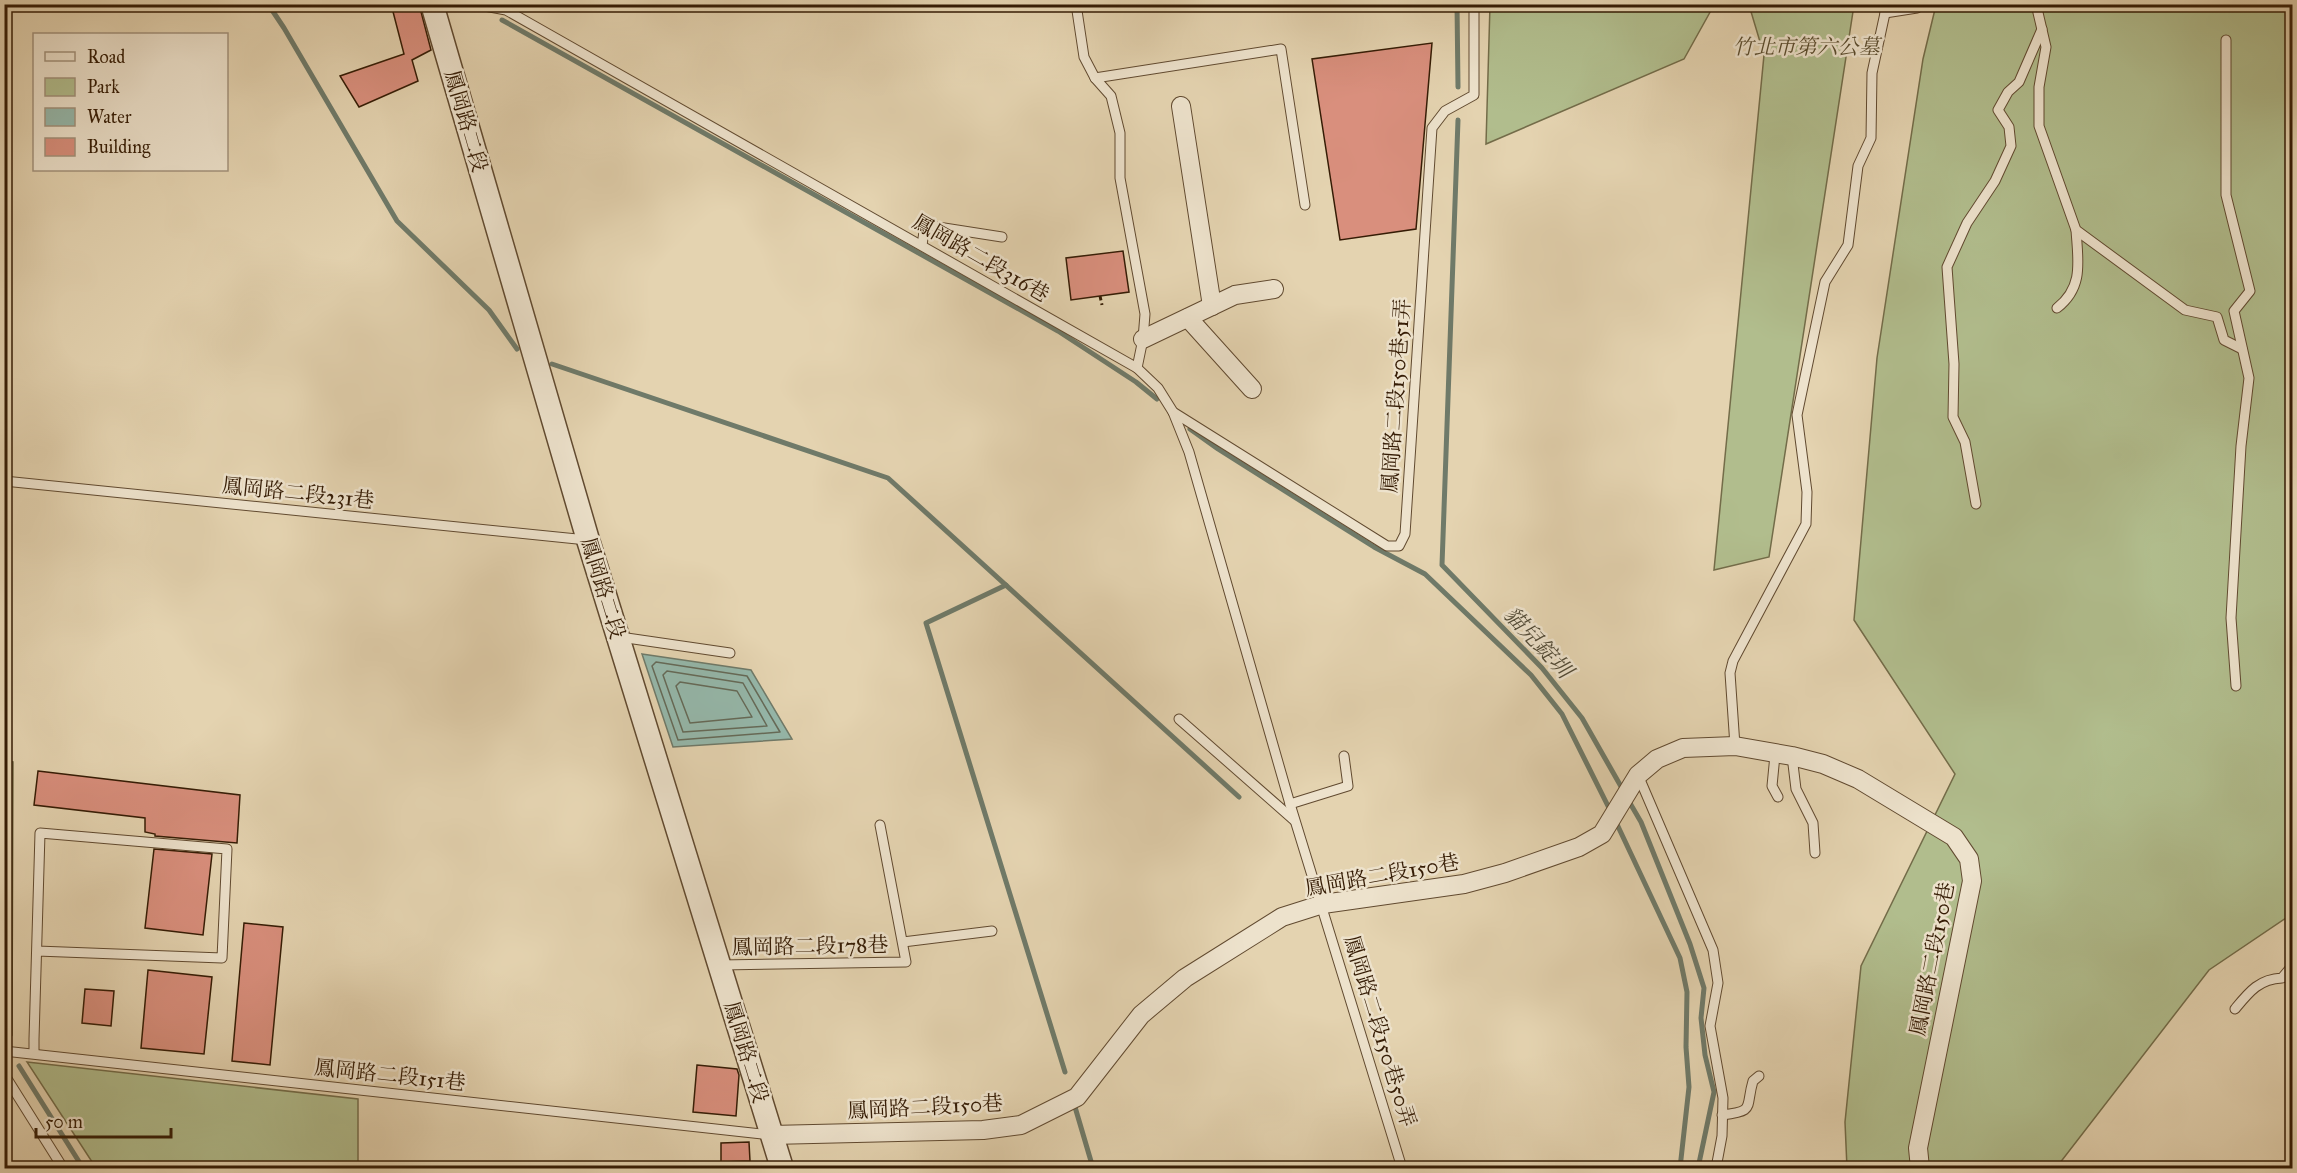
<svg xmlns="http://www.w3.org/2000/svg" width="2297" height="1173" font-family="'IM FELL Great Primer','Noto Serif TC',serif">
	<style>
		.green { fill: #b1bd8d; stroke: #736c49; stroke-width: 1.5 }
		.water { fill: #95b8ab; stroke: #6f7a69; stroke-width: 1.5 }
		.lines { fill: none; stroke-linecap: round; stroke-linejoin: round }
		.shore { stroke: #656a58; stroke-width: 1.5 }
		.stream { stroke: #6f7a69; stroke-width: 5 }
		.building { fill: #d98f7d; stroke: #351c05; stroke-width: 1.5 }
		.service-casing { stroke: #614a30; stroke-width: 11 }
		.minor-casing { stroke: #614a30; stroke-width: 20 }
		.tertiary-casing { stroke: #614a30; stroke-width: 25 }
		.path { stroke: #351c05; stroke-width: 3; stroke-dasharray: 4.5 3; stroke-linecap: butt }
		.service { stroke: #ede2cc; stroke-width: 9 }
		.minor { stroke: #ede2cc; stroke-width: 18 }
		.tertiary { stroke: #ede2cc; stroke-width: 22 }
		.labels { text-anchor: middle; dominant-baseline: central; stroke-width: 5; stroke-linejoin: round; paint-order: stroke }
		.park-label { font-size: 21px; font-style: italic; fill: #5a4c2e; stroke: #ede2cc }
		.street-label { font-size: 21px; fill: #351c05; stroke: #ede2cc }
		.water-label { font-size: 22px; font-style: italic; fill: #524b37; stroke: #ede2cc }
	</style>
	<rect width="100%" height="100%" fill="#e4d3b0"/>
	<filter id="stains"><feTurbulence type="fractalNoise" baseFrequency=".00333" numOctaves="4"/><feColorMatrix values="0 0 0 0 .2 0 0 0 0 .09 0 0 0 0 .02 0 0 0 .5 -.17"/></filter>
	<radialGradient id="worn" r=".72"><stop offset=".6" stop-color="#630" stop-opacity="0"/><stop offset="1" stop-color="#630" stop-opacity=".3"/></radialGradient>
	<g class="green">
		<path d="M1490,5V4L1714,5L1684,59L1486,144Z"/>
		<path d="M1749,5H1854L1769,557L1714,570L1764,55Z"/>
		<path d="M1936,5H2292V914L2209,970L2056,1168H1847L1845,1122L1861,966L1955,774L1854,620L1877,358L1923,59Z"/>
		<path d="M5,761L13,762L12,1034L4,1022Z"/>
		<path d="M27,1062L358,1099V1168H96Z"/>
	</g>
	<path class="water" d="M642,654L751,670L792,739L673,747Z"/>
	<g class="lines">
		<g class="shore">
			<path d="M656,662L747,676L780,732L678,740L652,666Z"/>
			<path d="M667,671L743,683L767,726L683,732L663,675Z"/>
			<path d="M680,682L737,691L752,717L690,723L676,686Z"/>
		</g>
		<g class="stream">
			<path d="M268,4L284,28L397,221L489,310L517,349"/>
			<path d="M1457,4L1458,87"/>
			<path d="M502,20L1058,331L1136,382L1157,399"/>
			<path d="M1458,120L1442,565L1542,668L1582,718L1623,790"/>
			<path d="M552,364L888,478L1239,797"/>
			<path d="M1190,429L1218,449L1374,547L1425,574L1531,675L1562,714L1611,812"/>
			<path d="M1006,585L926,623L1065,1072"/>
			<path d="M1627,798L1641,822L1690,944L1704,988L1701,1018L1705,1055L1714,1092L1698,1168"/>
			<path d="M1615,820L1680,958L1687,992L1686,1047L1689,1087L1680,1168"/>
			<path d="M19,1066L83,1168"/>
			<path d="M1075,1107L1093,1168"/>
		</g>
	</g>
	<g class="building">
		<path d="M391,4H419L431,50L412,60L418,81L359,107L340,76L404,54Z"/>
		<path d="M1432,43L1416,229L1340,240L1312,59Z"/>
		<path d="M1123,251L1129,292L1071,300L1066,258Z"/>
		<path d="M38,771L240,795L237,843L155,836V834L145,832V818L34,805Z"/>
		<path d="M154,849L212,854L203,935L145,928Z"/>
		<path d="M244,923L283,927L270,1065L232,1061Z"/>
		<path d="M148,970L212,977L204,1054L141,1048Z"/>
		<path d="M85,989L114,991L111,1026L82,1023Z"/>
		<path d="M697,1065L737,1069L739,1075L736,1116L693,1112Z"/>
		<path d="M749,1142L750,1161L721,1162V1143Z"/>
	</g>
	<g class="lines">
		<defs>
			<g id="service">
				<path d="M474,4L506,10L1137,368L1158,388L1173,412L1387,546H1399L1405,534L1432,128L1445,111L1474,95V4"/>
				<path d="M1076,4L1084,57L1095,78L1111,96L1120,133V178L1145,314L1143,339L1137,368"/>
				<path d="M2036,4L2046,47L2039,87V126L2076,230L2185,310L2217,317L2224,340L2242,349"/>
				<path d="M1885,13L1917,8L1920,4"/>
				<path d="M2226,40V195L2250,291L2234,311L2249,378L2241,446L2231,618L2236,686"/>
				<path d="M1095,78L1281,49L1305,205"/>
				<path d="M922,245L925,225L1002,237"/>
				<path d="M2057,308C2084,287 2078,261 2076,230"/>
				<path d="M1173,412L1189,452L1290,804L1402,1168"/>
				<path d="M4,481L587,540"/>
				<path d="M1976,504L1965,442L1953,417L1954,364L1947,267L1967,223L1995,181L2011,146L2009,127L1998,110L2008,92L2019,82L2042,29"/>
				<path d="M620,637L730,653"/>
				<path d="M1179,719L1294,820"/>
				<path d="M1735,746L1730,673L1733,661L1806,524L1807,492L1797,415L1825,282L1848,245L1858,166L1871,138L1872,73L1887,4"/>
				<path d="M1775,755L1772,786L1778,797"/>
				<path d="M1792,756L1796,789L1813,823L1815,853"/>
				<path d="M1638,775L1713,950L1718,983L1710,1026L1723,1098L1722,1136L1716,1168"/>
				<path d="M1290,804L1348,786L1344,756"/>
				<path d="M903,942L992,931"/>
				<path d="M721,965L906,962L880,825"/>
				<path d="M2235,1009C2249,992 2259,979 2282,978L2292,966"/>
				<path d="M4,1051L771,1135"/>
				<path d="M34,1053V1039L40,833L227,849L222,958L37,951"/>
				<path d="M4,1074L63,1168"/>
				<path d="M1722,1115C1756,1111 1745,1108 1753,1081L1759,1076"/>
			</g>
			<g id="minor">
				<path d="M1181,106L1212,306"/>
				<path d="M1188,318L1252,389"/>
				<path d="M1143,339L1235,295L1274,289"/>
				<path d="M771,1135L983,1130L1021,1125L1077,1097L1141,1015L1185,978L1282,917L1323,904L1464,884L1505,873L1579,847L1602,834L1638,775L1657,759L1683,748L1735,746L1792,756L1823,764L1858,779L1954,837L1969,859L1972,881L1918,1148L1920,1168"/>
			</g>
			<path id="tertiary" d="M432,4L588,540L782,1168"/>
		</defs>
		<use href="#service" class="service-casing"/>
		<use href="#minor" class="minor-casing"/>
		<use href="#tertiary" class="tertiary-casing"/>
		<path class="path" d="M1100,296L1102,305"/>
		<use href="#service" class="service"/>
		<use href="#minor" class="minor"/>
		<use href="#tertiary" class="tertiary"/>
	</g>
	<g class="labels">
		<g class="park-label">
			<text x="1806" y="47">竹北市第六公墓</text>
		</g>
		<g class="street-label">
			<text transform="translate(466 121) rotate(74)">鳳岡路二段</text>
			<text transform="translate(981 258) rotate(30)">鳳岡路二段316巷</text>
			<text transform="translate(1396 396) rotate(-86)">鳳岡路二段150巷51弄</text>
			<text transform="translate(298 493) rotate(6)">鳳岡路二段231巷</text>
			<text transform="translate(603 588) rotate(73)">鳳岡路二段</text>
			<text transform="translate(1382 875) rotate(-10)">鳳岡路二段150巷</text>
			<text transform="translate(810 946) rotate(-1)">鳳岡路二段178巷</text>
			<text transform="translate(1932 959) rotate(-79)">鳳岡路二段150巷</text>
			<text transform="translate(1380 1031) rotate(73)">鳳岡路二段150巷50弄</text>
			<text transform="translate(746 1052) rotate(73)">鳳岡路二段</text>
			<text transform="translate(390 1075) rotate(6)">鳳岡路二段151巷</text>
			<text transform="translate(925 1107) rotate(-3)">鳳岡路二段150巷</text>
		</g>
		<g class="water-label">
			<text transform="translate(1538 642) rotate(47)">貓兒錠圳</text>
		</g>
	</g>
	<rect width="2297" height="1173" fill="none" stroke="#e4d3b0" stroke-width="24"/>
	<rect x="6" y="6" width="2285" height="1161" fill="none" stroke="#351c05" stroke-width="3"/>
	<rect x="12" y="12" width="2273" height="1149" fill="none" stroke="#351c05" stroke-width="1.5"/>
	<rect x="33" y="33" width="195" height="138" fill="#ede2cc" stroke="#a3937c" stroke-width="1.5"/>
	<rect x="45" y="52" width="30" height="9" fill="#ede2cc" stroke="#a3937c" stroke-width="1.5"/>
	<text x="87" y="63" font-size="18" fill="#351c05">Road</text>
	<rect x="45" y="78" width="30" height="18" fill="#b1bd8d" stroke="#a3937c" stroke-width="1.5"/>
	<text x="87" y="93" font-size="18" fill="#351c05">Park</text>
	<rect x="45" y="108" width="30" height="18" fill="#95b8ab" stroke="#a3937c" stroke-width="1.5"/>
	<text x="87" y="123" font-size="18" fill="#351c05">Water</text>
	<rect x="45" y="138" width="30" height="18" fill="#d98f7d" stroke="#a3937c" stroke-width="1.5"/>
	<text x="87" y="153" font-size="18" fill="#351c05">Building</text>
	<path d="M36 1128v9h135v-9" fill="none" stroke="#351c05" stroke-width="3"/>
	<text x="45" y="1128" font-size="18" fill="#351c05" stroke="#ede2cc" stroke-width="4.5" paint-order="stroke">50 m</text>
	<rect width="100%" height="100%" filter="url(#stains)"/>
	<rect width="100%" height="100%" fill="url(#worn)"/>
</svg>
